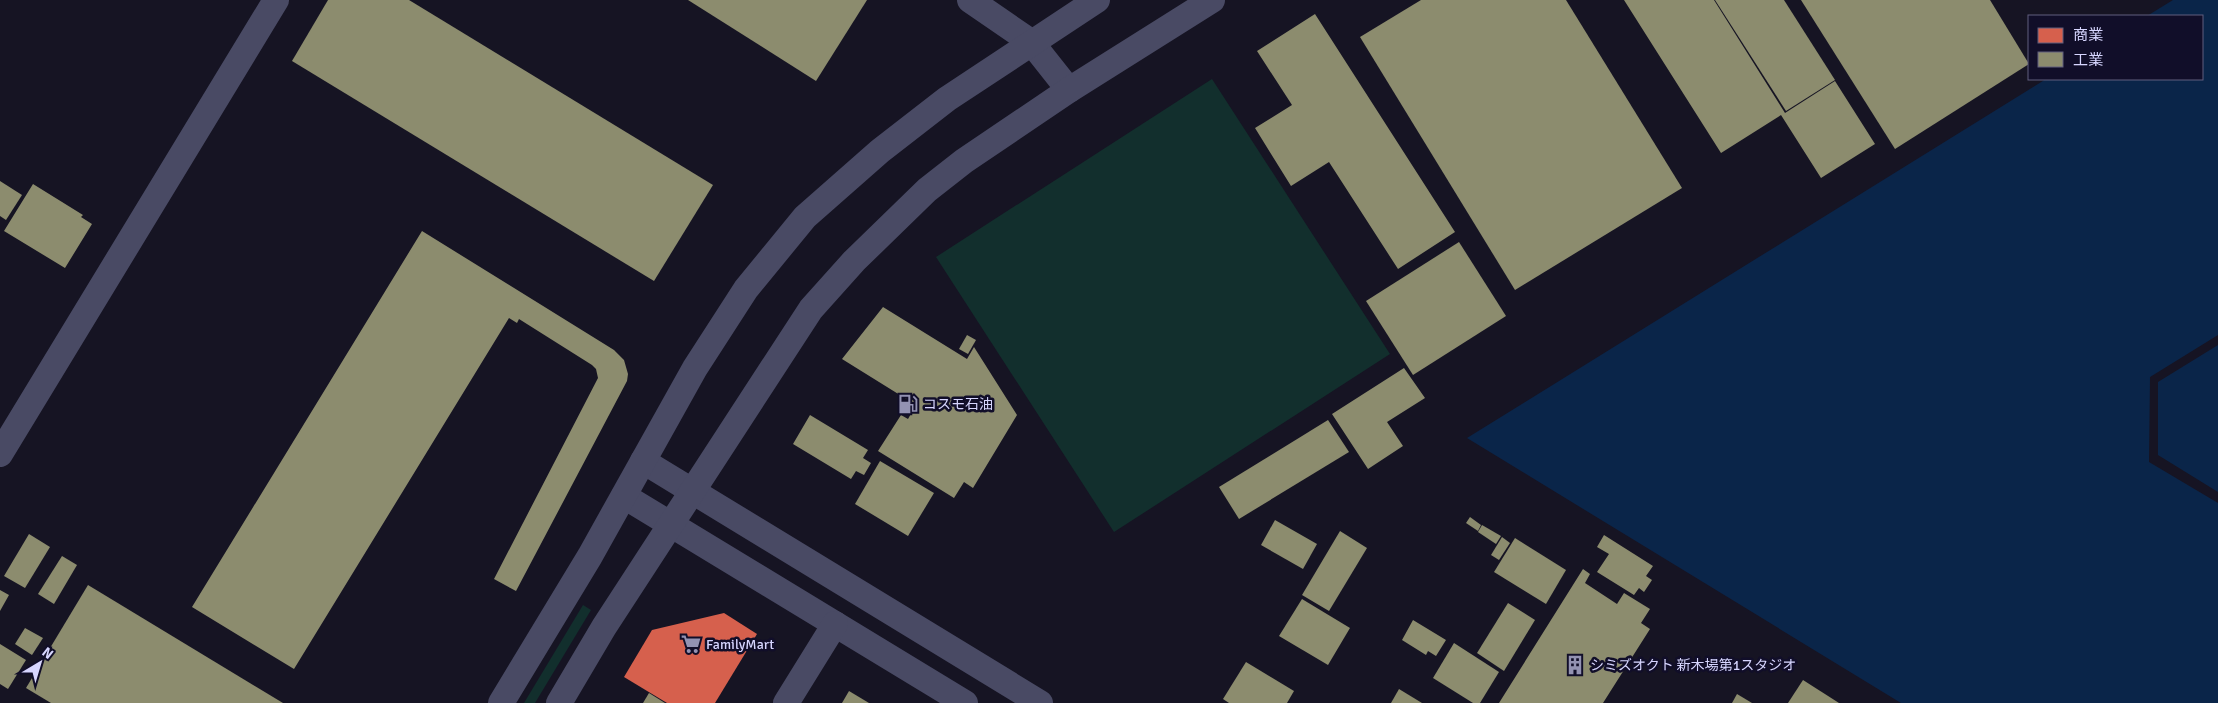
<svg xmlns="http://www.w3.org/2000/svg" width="2218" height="703" font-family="Signika,'Noto Sans JP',sans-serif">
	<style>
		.green { fill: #122f2d }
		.water { fill: #0a2549 }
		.pier { fill: #161423 }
		.shops { fill: #d6604d }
		.industry { fill: #8c8c6e }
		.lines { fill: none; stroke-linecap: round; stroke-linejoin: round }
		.minor { stroke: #494a64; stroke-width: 26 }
		.labels { text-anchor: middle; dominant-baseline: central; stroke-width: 5; stroke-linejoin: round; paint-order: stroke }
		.poi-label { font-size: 14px; fill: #d7d6ff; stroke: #110e29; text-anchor: start }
	</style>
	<rect width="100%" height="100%" fill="#161423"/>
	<g class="green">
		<path d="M1212,79L1390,354L1114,532L936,257Z"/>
		<path d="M583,605L591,610L535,703H524Z"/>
	</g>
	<path class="water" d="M2173,0H2218V703H1901L1467,438L2046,79H2202V16H2147Z"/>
	<path class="pier" d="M2218,335V345L2158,382V455L2218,492V503L2149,462L2150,377Z"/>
	<path class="shops" d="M724,613L757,634L715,703H667L624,677L652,630Z"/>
	<g class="industry">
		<path d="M328,0H409L713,185L654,281L292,61Z"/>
		<path d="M688,0H867L816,81Z"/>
		<path d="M1421,0H1566L1682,188L1515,290L1360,37Z"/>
		<path d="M1624,0H1714L1785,113L1835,81L1875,144L1821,178L1781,115L1721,153Z"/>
		<path d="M1715,0H1784L1835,80L1786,111Z"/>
		<path d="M1801,0H1990L2029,64L1895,149Z"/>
		<path d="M1315,14L1455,232L1398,269L1329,162L1291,186L1255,128L1292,105L1257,51Z"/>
		<path d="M0,181L22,195L6,220L0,216Z"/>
		<path d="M33,184L83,215L81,217L92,224L65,268L4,231Z"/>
		<path d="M422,231L614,350L624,360L628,374L627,381L516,591L494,579L598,378L596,369L592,365L519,319L517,323L509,318L294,669L192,607Z"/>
		<path d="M1459,242L1506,316L1413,375L1366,301Z"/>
		<path d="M883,307L967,359L974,347L1017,415L973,488L964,482L954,498L878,451L901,415L908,419L916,405L842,359Z"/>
		<path d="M967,335L976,340L968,354L959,349Z"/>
		<path d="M1404,368L1425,398L1387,422L1403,446L1368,469L1332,414Z"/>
		<path d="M810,415L868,450L863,458L871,463L864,475L856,471L851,479L793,444Z"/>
		<path d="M1328,420L1349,452L1239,519L1219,487Z"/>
		<path d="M880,461L934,493L908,536L855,504Z"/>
		<path d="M1470,517L1481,525L1478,531L1466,523Z"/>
		<path d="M1275,520L1317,544L1303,569L1261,545Z"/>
		<path d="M1482,525L1501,536L1496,544L1478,532Z"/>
		<path d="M1340,531L1367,548L1329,611L1302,595Z"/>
		<path d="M29,534L50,547L25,588L4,576Z"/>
		<path d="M1604,535L1653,566L1646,576L1652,580L1644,592L1639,588L1634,595L1597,572L1609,554L1597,547Z"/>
		<path d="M1502,537L1510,543L1499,560L1491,555Z"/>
		<path d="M1515,538L1566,570L1546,604L1494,572Z"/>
		<path d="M62,556L77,565L54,604L38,594Z"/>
		<path d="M1583,569L1590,574L1585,583L1617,604L1624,593L1650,609L1641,623L1650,629L1603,703H1499Z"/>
		<path d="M88,585L283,703H51L26,688Z"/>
		<path d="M0,590L9,595L0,611Z"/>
		<path d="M1302,599L1350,628L1328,665L1279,636Z"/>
		<path d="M1508,603L1535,620L1504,671L1477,653Z"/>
		<path d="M1413,620L1446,640L1436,656L1428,651L1426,655L1402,640Z"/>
		<path d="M25,628L43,638L32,655L15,644Z"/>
		<path d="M1454,643L1499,672L1480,703H1473L1433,678Z"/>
		<path d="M0,644L26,660L8,689L0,684Z"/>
		<path d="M1246,662L1294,691L1287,703H1229L1223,699Z"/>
		<path d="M1803,680L1839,703H1788Z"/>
		<path d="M1399,689L1422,703H1391Z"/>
		<path d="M849,691L869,703H842Z"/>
		<path d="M649,693L665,703H643Z"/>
		<path d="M1737,694L1752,703H1732Z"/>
	</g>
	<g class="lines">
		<g class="minor">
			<path d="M970,0L1031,42L1069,90"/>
			<path d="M0,454L276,0"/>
			<path d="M643,461L1040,703"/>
			<path d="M624,496L965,703"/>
			<path d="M501,703L590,556L695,368L746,289L805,217L880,151L947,99L1097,0"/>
			<path d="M559,703L604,627L811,309L854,261L927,190L964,161L1069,90L1212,0"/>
			<path d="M786,703L835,624"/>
		</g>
	</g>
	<defs>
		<symbol id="fuel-bare" viewBox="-9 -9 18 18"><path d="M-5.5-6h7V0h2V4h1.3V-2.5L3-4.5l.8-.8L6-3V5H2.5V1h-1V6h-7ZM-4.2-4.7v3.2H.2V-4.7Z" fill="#9392b2" stroke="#110e29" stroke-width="2.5" paint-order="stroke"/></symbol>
		<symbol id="supermarket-bare" viewBox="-9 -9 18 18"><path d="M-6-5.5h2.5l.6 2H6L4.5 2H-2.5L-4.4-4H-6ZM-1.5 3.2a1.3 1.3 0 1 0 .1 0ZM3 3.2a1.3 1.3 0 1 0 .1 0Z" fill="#9392b2" stroke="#110e29" stroke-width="2.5" paint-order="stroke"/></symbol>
		<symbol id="building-bare" viewBox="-9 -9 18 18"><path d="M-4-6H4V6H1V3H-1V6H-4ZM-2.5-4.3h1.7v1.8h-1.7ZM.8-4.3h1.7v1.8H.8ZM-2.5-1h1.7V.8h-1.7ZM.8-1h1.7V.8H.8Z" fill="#9392b2" stroke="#110e29" stroke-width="2.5" paint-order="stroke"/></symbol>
	</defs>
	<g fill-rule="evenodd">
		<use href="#fuel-bare" x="894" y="390" width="28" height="28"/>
		<use href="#supermarket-bare" x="677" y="630" width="28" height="28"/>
		<use href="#building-bare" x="1561" y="651" width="28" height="28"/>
	</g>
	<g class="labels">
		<g class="poi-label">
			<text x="923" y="404">コスモ石油</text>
			<text x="706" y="644">FamilyMart</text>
			<text x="1590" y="665">シミズオクト 新木場第1スタジオ</text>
		</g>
	</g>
	<rect x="2028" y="15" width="175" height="65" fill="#110e29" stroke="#605e7f"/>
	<rect x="2038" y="28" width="25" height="15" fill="#d6604d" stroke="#605e7f"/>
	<text x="2073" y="40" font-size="15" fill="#d7d6ff">商業</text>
	<rect x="2038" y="52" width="25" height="15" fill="#8c8c6e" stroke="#605e7f"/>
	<text x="2073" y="65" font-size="15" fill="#d7d6ff">工業</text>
	<g transform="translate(40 663) rotate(38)" stroke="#110e29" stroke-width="4" paint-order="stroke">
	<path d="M0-4L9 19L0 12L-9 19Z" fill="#d7d6ff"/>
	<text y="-8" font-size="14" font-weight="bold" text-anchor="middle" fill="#d7d6ff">N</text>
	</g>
</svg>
